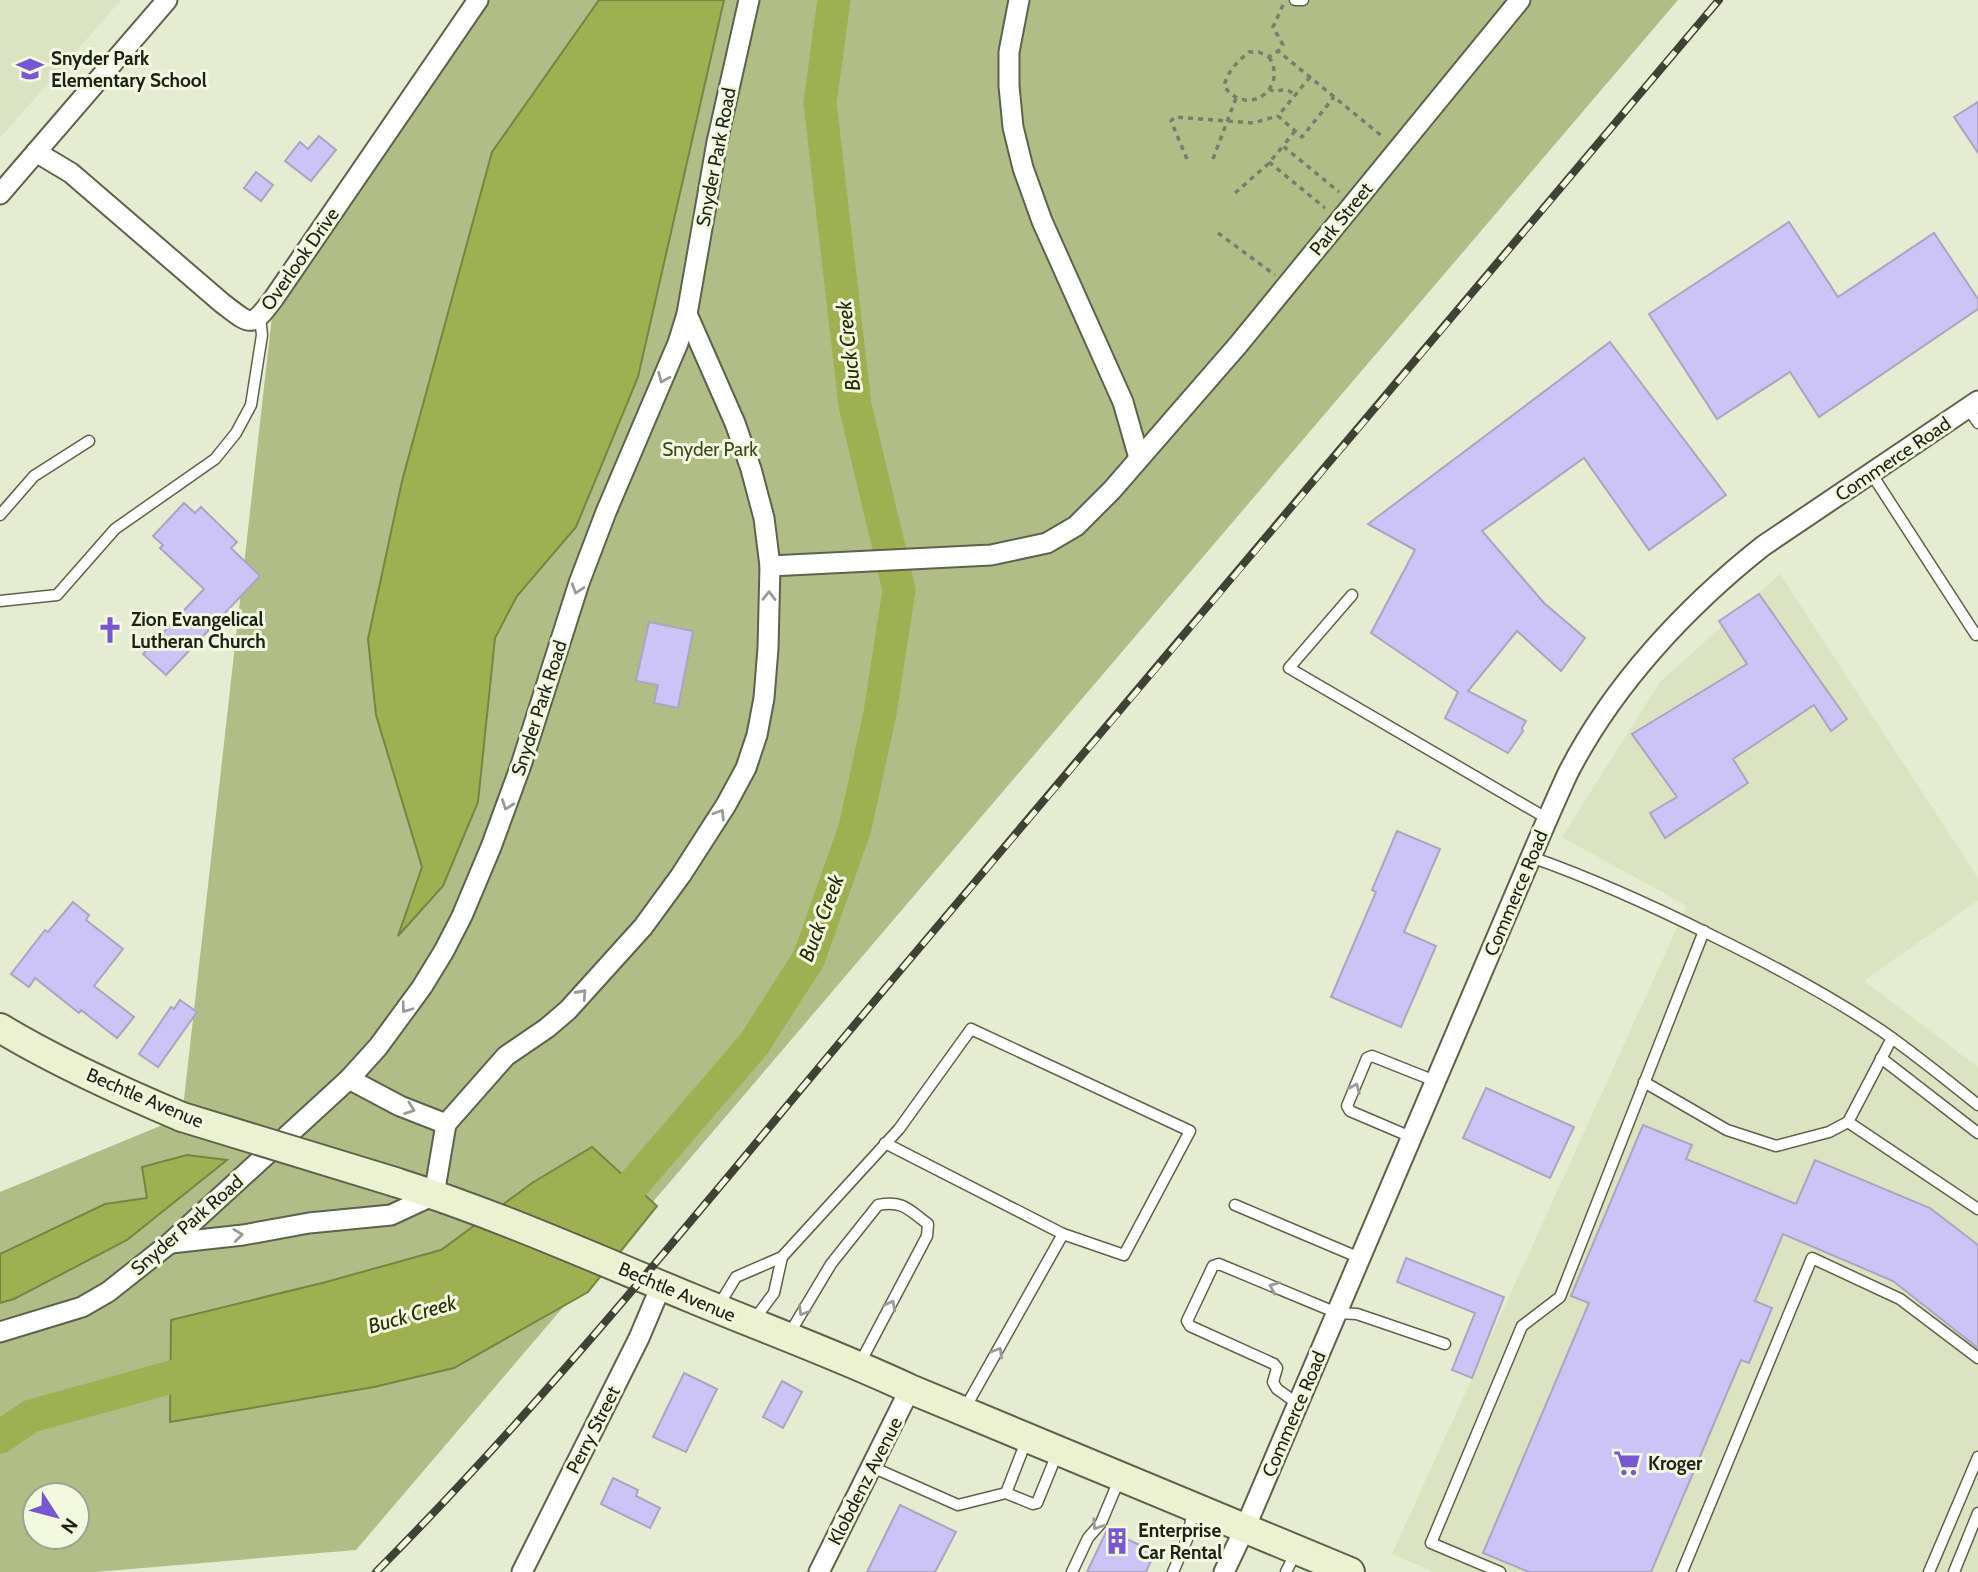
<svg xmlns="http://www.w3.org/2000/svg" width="1978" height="1572" font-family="Cabin,sans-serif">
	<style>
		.built { fill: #dbe3c2 }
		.green { fill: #b1bd87; fill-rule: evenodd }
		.water { fill: #9fb053; stroke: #788541; stroke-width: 2 }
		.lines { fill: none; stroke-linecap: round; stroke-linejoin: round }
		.river { stroke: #9fb053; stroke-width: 33 }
		.building { fill: #ccc3f7; stroke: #aaa6bf; stroke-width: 2 }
		.lane-casing { stroke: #5d624b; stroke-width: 13 }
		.street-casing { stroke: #5d624b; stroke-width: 23 }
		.secondary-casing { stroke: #5d624b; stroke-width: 32 }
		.path { stroke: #797e6c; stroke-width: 3.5; stroke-dasharray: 5 5; stroke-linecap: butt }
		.lane { stroke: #fff; stroke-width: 10 }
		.street { stroke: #fff; stroke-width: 19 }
		.secondary { stroke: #ecf2d1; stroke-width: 28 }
		.rail-casing { stroke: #3f4336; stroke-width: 8 }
		.rail { stroke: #f3f9df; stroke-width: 5; stroke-dasharray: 16; stroke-linecap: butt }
		.secondary-bridge-casing { stroke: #5d624b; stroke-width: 32; stroke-linecap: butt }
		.secondary-bridge { stroke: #ecf2d1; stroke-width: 28 }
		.oneway { stroke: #9a9b97 }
		.labels { text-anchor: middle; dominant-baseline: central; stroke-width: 6; stroke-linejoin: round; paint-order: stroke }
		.poi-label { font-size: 19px; font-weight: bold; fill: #1e2117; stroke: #f3f9df; text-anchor: start }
		.street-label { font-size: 19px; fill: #1e2117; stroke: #f3f9df }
		.park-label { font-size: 19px; fill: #3e451e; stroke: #f3f9df }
		.water-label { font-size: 21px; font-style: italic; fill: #272e05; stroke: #f3f9df }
	</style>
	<rect width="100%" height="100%" fill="#e5ecd2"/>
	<g class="built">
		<path d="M0,0H121L0,138Z"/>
		<path d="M1780,574L1978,878V900L1864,981L1978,1067V1572H1434L1392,1554L1687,906L1562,837L1660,682Z"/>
	</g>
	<path class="green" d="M480,0H1678L356,1550L95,1572H0V1192L182,1117L274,298ZM35,1495H77V1537H35Z"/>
	<g class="water">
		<path d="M599,0H724L638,377L576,527L517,596L495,638L478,802L443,886L398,936L422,867L376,715L368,639L402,481L492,152Z"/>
		<path d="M592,1147L657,1206L588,1292L454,1368L374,1387L170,1422L171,1320L326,1282L441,1250L532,1183Z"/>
		<path d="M187,1155L227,1160L127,1240L14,1299L0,1303V1254L105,1204L147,1198L142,1167Z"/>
	</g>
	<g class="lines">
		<g class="river">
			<path d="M599,1213L620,1200L754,1044L809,958L855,828L880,713L899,590L855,405L820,103L834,0"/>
			<path d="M0,1437L31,1416L215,1365"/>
		</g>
	</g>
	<g class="building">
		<path d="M1978,102V153L1954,117Z"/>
		<path d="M319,136L336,150L311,181L285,161L300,142L308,149Z"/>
		<path d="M256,172L273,185L261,201L244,188Z"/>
		<path d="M1789,222L1838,297L1934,233L1978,299V309L1819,417L1790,372L1717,419L1649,314Z"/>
		<path d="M1610,342L1726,495L1649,550L1584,458L1482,531L1544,603L1585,638L1561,671L1517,631L1468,691L1526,721L1522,728L1523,731L1508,753L1445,718L1458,692L1371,633L1415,550L1368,524Z"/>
		<path d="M184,503L195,513L201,507L237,542L231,548L260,576L166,675L143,654L204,589L160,548L163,545L153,536Z"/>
		<path d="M1759,594L1847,719L1831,731L1814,705L1733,759L1748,783L1665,838L1650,813L1677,797L1632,734L1747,664L1719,621Z"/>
		<path d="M649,622L693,631L678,708L654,703L658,685L636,681Z"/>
		<path d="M1397,831L1440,849L1404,932L1436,946L1401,1027L1331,997L1376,892L1372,890Z"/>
		<path d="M73,902L89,915L86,920L123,949L94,986L134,1017L117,1038L81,1010L79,1013L35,978L29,987L11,974L45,930L48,932Z"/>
		<path d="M180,1000L197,1012L158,1067L139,1054L171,1007L174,1009Z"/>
		<path d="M1486,1088L1574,1127L1550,1178L1463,1138Z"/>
		<path d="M1643,1125L1692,1145L1686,1159L1796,1204L1815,1160L1930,1208L1978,1245V1348L1893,1281L1783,1234L1755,1301L1772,1308L1749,1363L1741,1360L1651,1572H1529L1483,1553L1589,1303L1571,1296Z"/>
		<path d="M1406,1258L1504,1297L1472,1378L1452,1370L1475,1313L1397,1282Z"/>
		<path d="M684,1373L717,1389L686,1452L653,1437Z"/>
		<path d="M782,1381L802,1392L783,1428L763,1417Z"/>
		<path d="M613,1478L638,1490L636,1496L660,1508L650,1528L601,1504Z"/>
		<path d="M900,1505L956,1532L935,1572H867Z"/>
		<path d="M1107,1530L1155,1552L1146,1572H1087Z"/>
	</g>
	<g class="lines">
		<defs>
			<g id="lane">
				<path d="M1295,0H1303"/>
				<path d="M1968,408L1978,423"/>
				<path d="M1871,473L1976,635L1978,633"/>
				<path d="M0,515L34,476L89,441"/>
				<path d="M1352,595L1289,668L1548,819"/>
				<path d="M0,601L57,595L115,529L215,459L236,433L251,405L262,335L260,317"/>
				<path d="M1531,857C1594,879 1655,907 1715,937C1772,965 1829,995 1882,1031C1915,1054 1947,1080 1978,1105"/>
				<path d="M1881,1058L1978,1133"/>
				<path d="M1644,1082L1727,1130L1776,1146L1829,1132L1848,1122L1978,1209"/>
				<path d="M1848,1122L1892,1038"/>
				<path d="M1411,1137L1350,1111L1347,1106L1367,1058L1372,1056L1435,1081"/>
				<path d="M885,1143L1063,1234"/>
				<path d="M1235,1205L1360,1258"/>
				<path d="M782,1257L899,1129L971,1029L1190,1131L1124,1255L1063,1234L964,1410"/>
				<path d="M719,1305L736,1277L782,1257L774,1293L754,1320"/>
				<path d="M788,1336L831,1264L878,1205C903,1200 909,1210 928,1224L927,1236L859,1365"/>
				<path d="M1298,1404L1277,1389L1273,1382L1277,1368L1274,1364L1190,1326L1187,1321L1213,1266L1219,1264L1337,1313L1357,1314L1445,1344"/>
				<path d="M1027,1439L1006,1493L1033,1504L1037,1503L1057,1454"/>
				<path d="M872,1467L958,1505L1006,1493"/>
				<path d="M1072,1572L1088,1538L1101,1523L1119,1480"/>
				<path d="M1173,1572L1188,1537L1193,1510"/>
				<path d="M1286,1572L1295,1554"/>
				<path d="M1500,1572L1431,1543L1522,1326L1560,1297L1704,931"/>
				<path d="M1682,1572L1812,1258L1900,1299L1978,1358"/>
				<path d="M1929,1572L1978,1457"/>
				<path d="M1954,1572L1978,1513"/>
			</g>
			<g id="street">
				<path d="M1019,0L1009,52V86L1013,127L1023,168L1042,221L1123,402L1139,458"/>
				<path d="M36,152L71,173L222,303C251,325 251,329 274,298L478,0"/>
				<path d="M0,194L167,0"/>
				<path d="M770,566L991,555L1047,543L1076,526L1112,490L1238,345L1520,0"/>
				<path d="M349,1079L400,1106L446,1124L506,1056L547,1028L568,1010L643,927L681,875L726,805L746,768L757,735L764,698L768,648L770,566L764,518L751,469L735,423L687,314"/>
				<path d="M171,1243L243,1235L309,1223L391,1215L434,1195L446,1124"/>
				<path d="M0,1332L82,1307L108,1292L170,1243L349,1079L378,1047L422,987L444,951L462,916L491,847L521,765L579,583L606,512L678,343L687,314L717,142L749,0"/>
				<path d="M522,1572L639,1338L661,1286"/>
				<path d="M819,1572L910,1389"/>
				<path d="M1224,1572L1245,1528L1531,857C1543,829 1555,801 1568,773C1613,685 1686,607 1763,546L1978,401"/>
			</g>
			<g id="secondary">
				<path d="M0,1028C58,1063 120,1091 182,1117"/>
				<path d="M395,1182C496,1214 592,1257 689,1297C763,1328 838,1355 910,1389L1350,1572"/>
			</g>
		</defs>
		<use href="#lane" class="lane-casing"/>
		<use href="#street" class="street-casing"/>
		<use href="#secondary" class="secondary-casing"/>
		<g class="path">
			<path d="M1283,5L1273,27L1283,45L1278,51L1383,137"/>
			<path d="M1269,57C1289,88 1247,119 1224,86C1228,71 1237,62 1249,52H1259L1269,57L1278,51"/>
			<path d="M1310,77L1278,116L1302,137L1334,97"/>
			<path d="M1269,89L1275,92C1283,89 1288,89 1295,95"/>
			<path d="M1295,131L1283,146L1339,192"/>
			<path d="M1187,159L1171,121L1175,117L1253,123L1278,116"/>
			<path d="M1213,159L1236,98"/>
			<path d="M1269,162L1325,208"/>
			<path d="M1235,193L1268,164L1283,146"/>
			<path d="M1218,233L1275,275"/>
		</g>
		<use href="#lane" class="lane"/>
		<use href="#street" class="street"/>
		<use href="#secondary" class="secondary"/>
		<defs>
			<path id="rail" d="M376,1572C559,1388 721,1183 888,985C1166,658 1442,329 1719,0"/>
		</defs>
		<use href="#rail" class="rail-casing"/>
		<use href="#rail" class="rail"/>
		<defs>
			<path id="secondary-bridge" d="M182,1117L395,1182"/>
		</defs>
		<use href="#secondary-bridge" class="secondary-bridge-casing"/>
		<use href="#secondary-bridge" class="secondary-bridge"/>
	</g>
	<defs><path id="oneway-chevron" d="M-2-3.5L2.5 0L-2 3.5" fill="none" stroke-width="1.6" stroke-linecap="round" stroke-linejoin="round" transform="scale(1.75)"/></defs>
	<g class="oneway">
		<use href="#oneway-chevron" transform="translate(663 378) rotate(113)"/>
		<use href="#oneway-chevron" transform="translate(577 589) rotate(108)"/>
		<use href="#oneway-chevron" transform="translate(769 596) rotate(-89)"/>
		<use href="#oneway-chevron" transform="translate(507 805) rotate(110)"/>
		<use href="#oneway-chevron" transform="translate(720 814) rotate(-58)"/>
		<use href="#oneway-chevron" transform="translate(582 994) rotate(-48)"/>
		<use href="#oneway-chevron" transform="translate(406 1008) rotate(126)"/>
		<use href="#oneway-chevron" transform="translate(1355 1088) rotate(-67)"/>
		<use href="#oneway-chevron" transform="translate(410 1109) rotate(20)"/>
		<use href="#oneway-chevron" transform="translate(238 1235) rotate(-7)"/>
		<use href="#oneway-chevron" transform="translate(1274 1287) rotate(-157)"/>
		<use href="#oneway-chevron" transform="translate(891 1305) rotate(-62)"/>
		<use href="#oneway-chevron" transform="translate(803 1311) rotate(121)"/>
		<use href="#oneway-chevron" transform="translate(998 1352) rotate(-60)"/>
		<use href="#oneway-chevron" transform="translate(1097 1525) rotate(124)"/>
	</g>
	<defs>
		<symbol id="school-bare" viewBox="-9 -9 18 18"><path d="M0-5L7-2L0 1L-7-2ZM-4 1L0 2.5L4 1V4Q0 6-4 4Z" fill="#7957d1" stroke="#f3f9df" stroke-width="2.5" paint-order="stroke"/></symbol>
		<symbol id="church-bare" viewBox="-9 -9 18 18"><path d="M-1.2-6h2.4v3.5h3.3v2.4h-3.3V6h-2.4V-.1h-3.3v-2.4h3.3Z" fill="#7957d1" stroke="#f3f9df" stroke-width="2.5" paint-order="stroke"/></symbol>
		<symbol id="supermarket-bare" viewBox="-9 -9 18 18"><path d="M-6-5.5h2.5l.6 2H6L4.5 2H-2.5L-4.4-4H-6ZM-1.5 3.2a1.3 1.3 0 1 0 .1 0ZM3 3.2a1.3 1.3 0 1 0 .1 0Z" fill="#7957d1" stroke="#f3f9df" stroke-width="2.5" paint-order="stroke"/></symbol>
		<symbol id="building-bare" viewBox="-9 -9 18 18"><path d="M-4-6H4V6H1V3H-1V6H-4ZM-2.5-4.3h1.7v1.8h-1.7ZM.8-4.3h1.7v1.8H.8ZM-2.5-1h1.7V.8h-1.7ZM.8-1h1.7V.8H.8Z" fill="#7957d1" stroke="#f3f9df" stroke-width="2.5" paint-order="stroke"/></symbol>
	</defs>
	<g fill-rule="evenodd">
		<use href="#school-bare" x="11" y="50" width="38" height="38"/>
		<use href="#church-bare" x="91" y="611" width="38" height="38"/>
		<use href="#supermarket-bare" x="1608" y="1444" width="38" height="38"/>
		<use href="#building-bare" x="1098" y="1522" width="38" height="38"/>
	</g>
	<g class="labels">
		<g class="poi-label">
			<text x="51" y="58">Snyder Park<tspan x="51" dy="22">Elementary School</tspan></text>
			<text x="131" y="619">Zion Evangelical<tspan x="131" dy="22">Lutheran Church</tspan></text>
			<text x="1648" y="1463">Kroger</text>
			<text x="1138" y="1530">Enterprise<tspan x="1138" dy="22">Car Rental</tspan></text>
		</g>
		<g class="street-label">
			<text transform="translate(716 157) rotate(-79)">Snyder Park Road</text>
			<text transform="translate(1341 219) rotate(-51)">Park Street</text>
			<text transform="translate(300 259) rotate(-55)">Overlook Drive</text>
			<text transform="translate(1893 459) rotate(-34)">Commerce Road</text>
			<text transform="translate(539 708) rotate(-72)">Snyder Park Road</text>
			<text transform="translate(1516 893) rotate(-67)">Commerce Road</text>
			<text transform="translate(145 1098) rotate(23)">Bechtle Avenue</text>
			<text transform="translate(187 1225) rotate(-41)">Snyder Park Road</text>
			<text transform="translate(677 1292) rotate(23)">Bechtle Avenue</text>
			<text transform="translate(1294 1414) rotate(-67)">Commerce Road</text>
			<text transform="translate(593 1430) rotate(-63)">Perry Street</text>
			<text transform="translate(865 1481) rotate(-63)">Klobdenz Avenue</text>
		</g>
		<g class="park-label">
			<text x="710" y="449">Snyder Park</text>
		</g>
		<g class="water-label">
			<text transform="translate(848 346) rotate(-96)">Buck Creek</text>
			<text transform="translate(821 918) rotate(-69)">Buck Creek</text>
			<text transform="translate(412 1314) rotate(-16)">Buck Creek</text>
		</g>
	</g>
	<g transform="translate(56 1516) rotate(126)"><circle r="33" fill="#f3f9df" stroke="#9ea38f" stroke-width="2"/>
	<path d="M0-5L12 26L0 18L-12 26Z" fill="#7957d1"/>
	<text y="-10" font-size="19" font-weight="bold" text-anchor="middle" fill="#1e2117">N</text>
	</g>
</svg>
